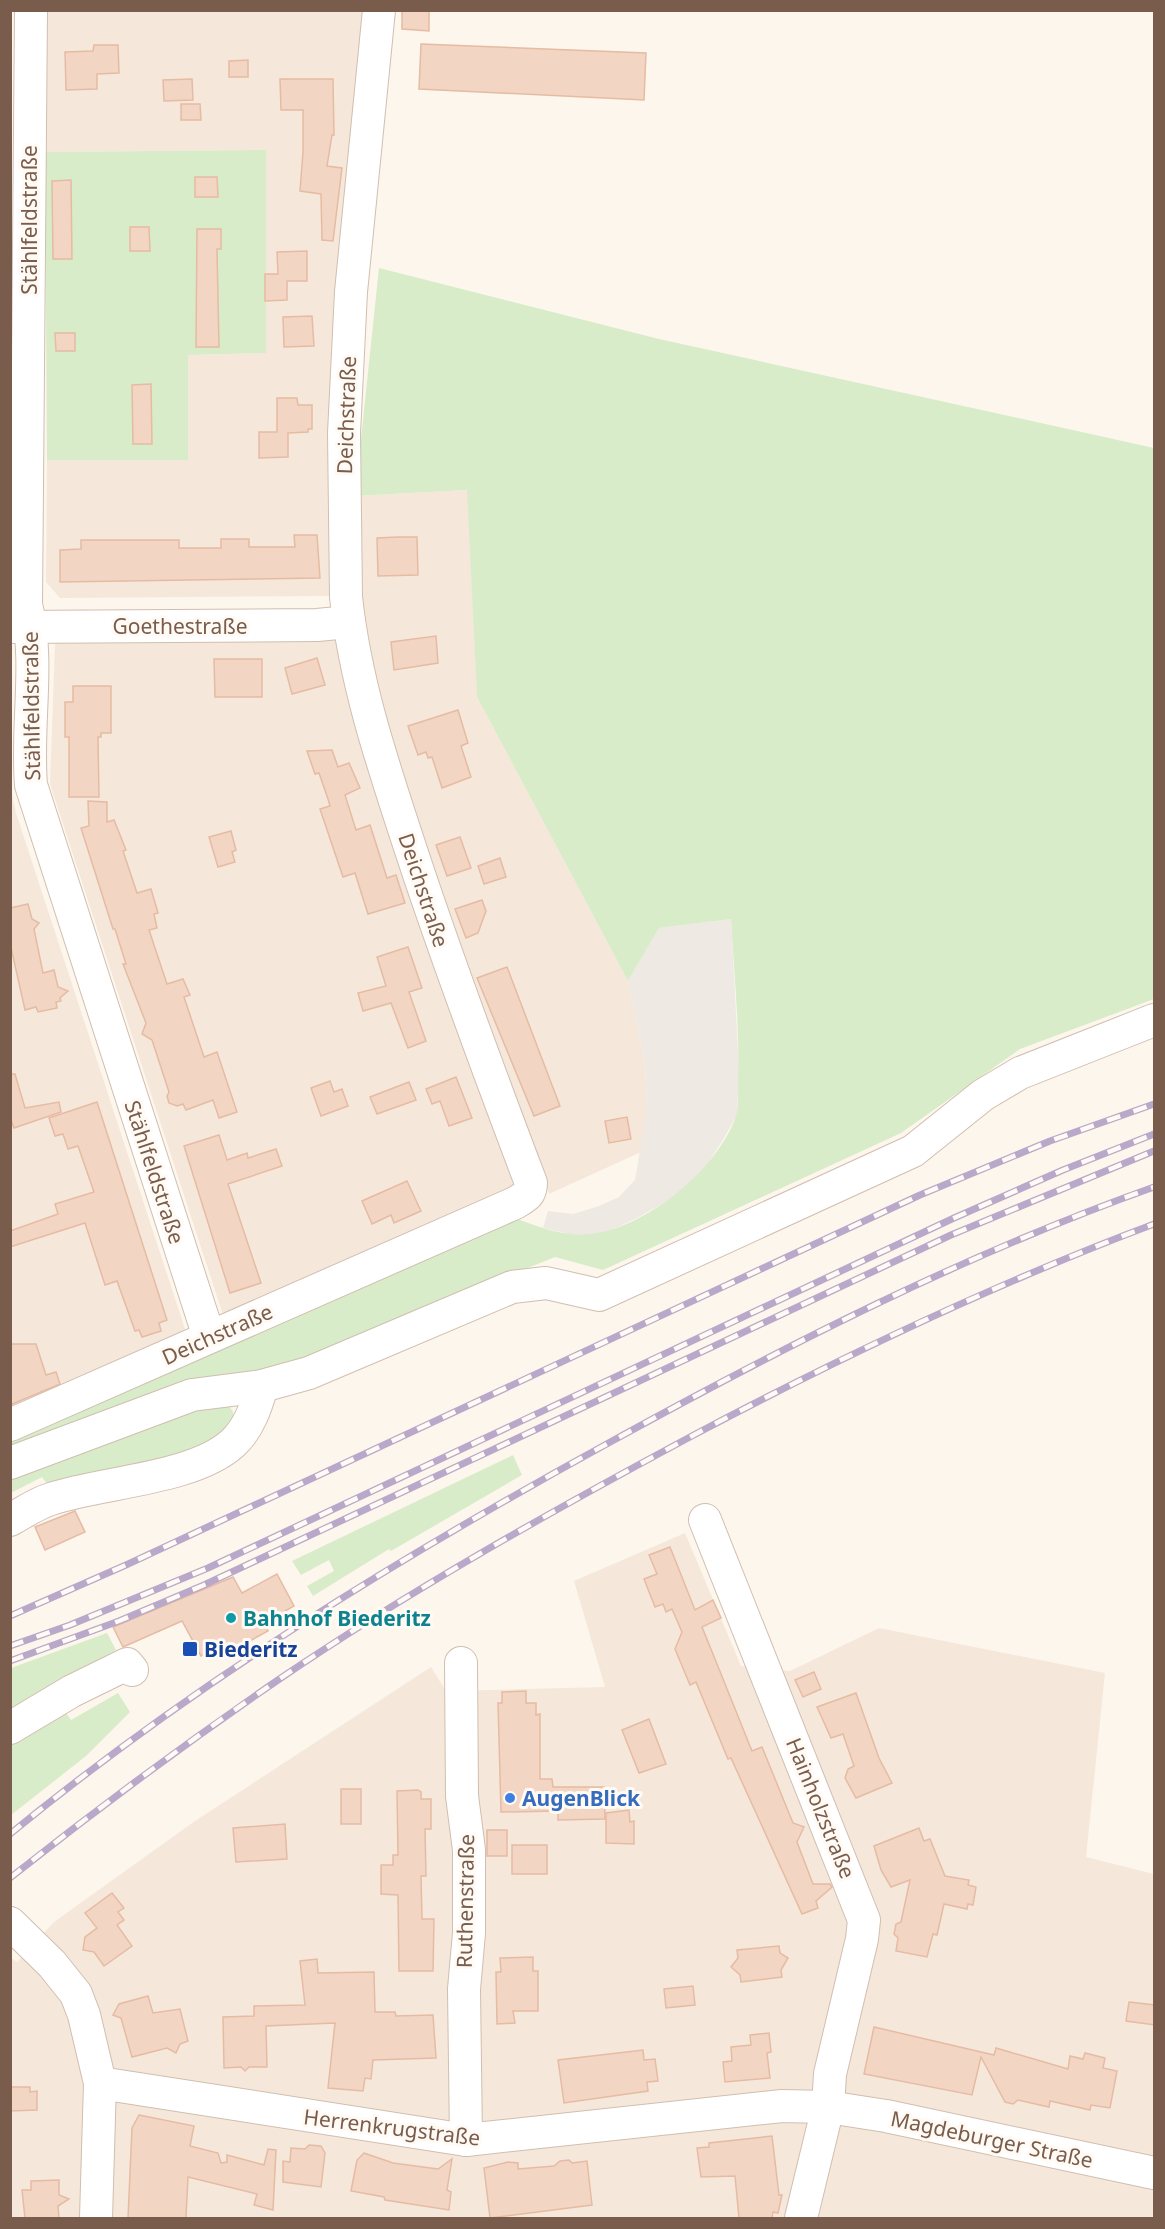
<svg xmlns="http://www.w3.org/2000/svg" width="1165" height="2229" font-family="'Noto Sans',sans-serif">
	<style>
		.residential { fill: #f5e8da }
		.industrial { fill: #efe9e4 }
		.green { fill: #d8ecc9 }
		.building { fill: #f3d5c3; stroke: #e6bba3; stroke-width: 1.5 }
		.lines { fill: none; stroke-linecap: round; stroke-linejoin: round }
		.minor-casing { stroke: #d1beb0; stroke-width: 34 }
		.minor { stroke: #fff; stroke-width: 32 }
		.rail-casing { stroke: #b9a8c9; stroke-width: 7 }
		.rail { stroke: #fffaf3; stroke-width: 4.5; stroke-dasharray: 14; stroke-linecap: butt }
		.culture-dot { fill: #0f9aa8; stroke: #fffaf3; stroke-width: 2 }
		.transit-dot { fill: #1a4fb4; stroke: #fffaf3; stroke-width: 2 }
		.shop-dot { fill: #3f7fe0; stroke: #fffaf3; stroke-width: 2 }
		.labels { text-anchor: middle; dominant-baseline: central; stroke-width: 6; stroke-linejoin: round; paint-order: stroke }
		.street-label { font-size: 21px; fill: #7a5c4d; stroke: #fffaf3 }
		.culture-label { font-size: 21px; font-weight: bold; fill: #0d838f; stroke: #fffaf3; text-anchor: start }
		.transit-label { font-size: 21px; font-weight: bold; fill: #164399; stroke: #fffaf3; text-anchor: start }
		.shop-label { font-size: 21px; font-weight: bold; fill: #366cbe; stroke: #fffaf3; text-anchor: start }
	</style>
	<rect width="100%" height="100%" fill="#fdf6ec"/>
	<g class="residential">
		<path d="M46,11H368L330,429L329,596L60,598L46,582L47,460H188L187,355L266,353V150L45,152Z"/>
		<path d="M468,490L477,697L628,981L645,1062L647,1110L641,1152L549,1194L390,749L361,612L355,496Z"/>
		<path d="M337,637L353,718L444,993L518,1186L223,1315L50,784L55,645L57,641Z"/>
		<path d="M10,784L16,813L185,1329L181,1334L10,1410Z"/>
		<path d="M685,1533L741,1666L790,1671L879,1628L1105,1673L1086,1857L1154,1874V2218H11L10,1957L17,1962L54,1922L195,1821L431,1667L446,1691L605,1687L574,1581Z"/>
	</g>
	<path class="industrial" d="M731,919L739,1071L737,1115L724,1138L707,1165L676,1196L635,1219L607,1232L588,1235L569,1234L543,1228L548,1211L573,1214L599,1206L619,1197L635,1180L647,1110L645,1062L628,981L659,928Z"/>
	<g class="green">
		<path d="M266,150V353L188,355V460H47L45,152Z"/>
		<path d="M379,268L659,339L1154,448V999L1020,1049L901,1133L603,1270L555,1257L270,1371L11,1457V1435L509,1216C534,1225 561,1237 589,1234C644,1230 719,1168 736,1116C739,1107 738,1094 738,1084C740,1029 734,974 731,919L659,928L628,981L477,697L467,490L355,496Z"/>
		<path d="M228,1404L233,1412L235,1424L201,1452L53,1492L42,1477L11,1493V1467L170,1406Z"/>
		<path d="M513,1455L522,1475L391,1551L389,1549L313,1596L307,1586L334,1571L329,1560L301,1575L292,1561Z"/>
		<path d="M107,1633L116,1650L38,1693L11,1712V1668Z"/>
		<path d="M118,1693L130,1712L86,1756L11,1815V1738L61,1706L71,1720Z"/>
	</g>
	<g class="building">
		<path d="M402,10H429V31L402,29Z"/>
		<path d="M421,44L646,53L644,100L419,89Z"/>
		<path d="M94,45H118L119,73L97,74V89L66,90L65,52L93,51Z"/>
		<path d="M248,60V77H229V61Z"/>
		<path d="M192,79L193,100L164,101L163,80Z"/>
		<path d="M280,79H333L334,135H332L327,166L342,168L333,241L322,240L321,194L300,191L303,152V110H281Z"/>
		<path d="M181,104H200L201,120H181Z"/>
		<path d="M195,177H217L218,197H195Z"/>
		<path d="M71,180L72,259H53L52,181Z"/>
		<path d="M130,227H149L150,251H130Z"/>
		<path d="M197,229H221V249H217L219,347H196Z"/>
		<path d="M307,251V281H287V300L265,301V274H278L277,252Z"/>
		<path d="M312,316L314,346L284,347L283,317Z"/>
		<path d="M55,333H75V351H56Z"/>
		<path d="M151,384L152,444H133L132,385Z"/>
		<path d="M277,398H297L298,405H312V429H308V432L288,433V457L259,458V432H277Z"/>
		<path d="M294,535H317L320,578L60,582V550L81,549V540H179V548H221V539H249V547H295Z"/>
		<path d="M398,537H417L418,575L378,576L377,538Z"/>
		<path d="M436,636L438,663L394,670L391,642Z"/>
		<path d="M317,658L325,685L292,694L285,668Z"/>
		<path d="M214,659H262V697H215Z"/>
		<path d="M73,686H111V733H101V737H98L99,797H69V737H65V702H73Z"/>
		<path d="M458,710L468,743L461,746L471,777L442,788L432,757L428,758L426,752L418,755L408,726Z"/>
		<path d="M332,750L338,767L349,763L360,788L345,795L356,830L370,825L387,878L396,875L405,903L368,914L355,873L343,877L320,809L330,806L328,799L319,773L315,774L307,751Z"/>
		<path d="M88,801L107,802V822L114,820L126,850L123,851L137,893L151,889L158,913L154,914L157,928L149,930L167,984L183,979L190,995L184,997L204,1057L217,1052L237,1112L219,1118L213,1100L186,1110L183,1104L177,1106L169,1103L167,1096L169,1092L152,1040L142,1034L146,1023L123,964H126L115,929H113L81,828L89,826Z"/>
		<path d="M231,831L236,850L232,852L235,862L218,867L209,837Z"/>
		<path d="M460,837L471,868L447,876L436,845Z"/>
		<path d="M500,858L506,877L484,884L478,866Z"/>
		<path d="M482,900L486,911L478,933L466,938L455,909Z"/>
		<path d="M28,904L32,919L39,923L34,929L43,973L54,970L58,987L68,991L60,998L61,1001L56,1002L57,1008L38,1012L36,1007L25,1010L10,943V908Z"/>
		<path d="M408,947L422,988L409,992L426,1041L408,1048L391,1003L363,1011L358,993L386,986L377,957Z"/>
		<path d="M507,967L560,1106L534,1116L477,978Z"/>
		<path d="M10,1074H15L25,1108L59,1102L61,1112L14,1128L10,1117Z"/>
		<path d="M456,1077L472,1118L449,1126L440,1101L432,1104L426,1089Z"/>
		<path d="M330,1081L334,1092L342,1089L348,1106L321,1116L311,1088Z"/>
		<path d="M409,1082L416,1100L377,1114L370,1097Z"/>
		<path d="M97,1102L167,1320L159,1323L161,1331L142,1337L139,1330L135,1331L117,1281L105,1285L85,1223L10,1247V1231L58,1214L55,1204L94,1192L78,1146L68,1149L63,1134L55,1136L49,1118Z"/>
		<path d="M627,1117L631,1139L609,1143L605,1121Z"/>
		<path d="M219,1135L227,1160L247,1153L248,1158L276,1149L282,1166L228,1184L261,1283L230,1293L184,1146Z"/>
		<path d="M407,1181L421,1211L394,1223L391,1215L372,1224L362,1201Z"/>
		<path d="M10,1344H36L46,1375L56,1372L60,1384L10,1405Z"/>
		<path d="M75,1511L85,1532L45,1550L35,1527Z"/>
		<path d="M670,1547L695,1610L713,1600L721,1618L702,1627L717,1664L752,1751L762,1747L793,1823L804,1827L797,1842L813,1884H830L832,1887L816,1901L818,1908L802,1914L731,1758L728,1759L696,1682L690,1685L675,1649L682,1632L672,1609L666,1612L663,1604L655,1607L644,1579L657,1574L649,1555Z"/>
		<path d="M277,1574L294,1606L264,1623L268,1631L228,1653L224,1644L201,1656L182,1621L123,1647L113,1627L233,1577L242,1593Z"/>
		<path d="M814,1672L821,1689L803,1697L795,1680Z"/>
		<path d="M526,1691V1703H536V1715L540,1714V1779H552L553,1787H604L605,1819L558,1820V1811L501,1812L498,1703H502V1692Z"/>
		<path d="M856,1693L879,1758L892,1783L856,1798L845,1778L848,1769L854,1766L843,1734L831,1738L817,1707Z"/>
		<path d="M649,1719L666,1764L639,1773L622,1730Z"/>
		<rect x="341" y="1789" width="20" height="35"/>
		<path d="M418,1790L421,1792V1799H431V1829H425L426,1876H421L422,1919H434L433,1971H399L398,1895L381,1894V1865H393V1855H398L397,1791Z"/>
		<path d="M629,1810L630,1822L634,1821V1844L606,1843V1813Z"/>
		<path d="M285,1824L287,1859L236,1862L233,1828Z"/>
		<path d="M919,1828L924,1841L930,1839L945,1876L969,1880L968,1885L976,1887L973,1905L968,1904L967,1909L944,1904L937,1935L933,1934L927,1957L896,1951L898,1938L894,1934L896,1924L901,1922L910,1880L891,1887L881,1870L874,1846Z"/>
		<rect x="487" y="1830" width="20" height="26"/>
		<rect x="512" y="1845" width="35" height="29"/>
		<path d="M112,1893L124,1908L118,1912L124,1920L117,1925L132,1946L104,1966L94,1952L83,1950L85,1937L97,1928L85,1913Z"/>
		<path d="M779,1946L780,1953L788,1958L781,1970L782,1977L741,1982L740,1975L731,1967L738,1958L737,1950Z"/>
		<path d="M533,1957V1971H538V2011H513L515,2023L497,2024L496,1972H501L500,1958Z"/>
		<path d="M317,1959L318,1973L374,1972L375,2012H395L396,2016L433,2015L436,2058L373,2060L371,2079L365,2078L363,2091L328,2088L335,2023L266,2026L267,2067H249L245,2071L241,2067L224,2068L223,2017L254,2016V2006L305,2005L300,1961Z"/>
		<path d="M693,1986L695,2005L666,2008L664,1989Z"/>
		<path d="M148,1996L153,2013L180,2009L188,2041L180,2044L176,2053L167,2048L132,2057L121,2018L113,2015L119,2004Z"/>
		<path d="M1129,2002L1155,2005V2025L1126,2021Z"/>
		<path d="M874,2027L994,2055L996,2048L1068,2069L1070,2056L1083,2059L1085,2053L1105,2058L1103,2068L1117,2071L1110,2108L1091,2105L1090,2110L1050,2101L1049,2107L1018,2100L1013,2104L1005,2102L981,2057L972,2095L864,2074Z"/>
		<path d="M769,2033L771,2052L767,2053L770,2078L725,2082L723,2062L732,2061L731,2047L751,2045L750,2035Z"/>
		<path d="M643,2050L644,2060L655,2059L658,2081L647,2082L648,2091L564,2103L558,2060Z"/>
		<path d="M10,2087H30V2092L37,2091V2110L10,2111Z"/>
		<path d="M139,2115L194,2126L190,2146L218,2153L221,2163L227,2162V2155L264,2165L268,2149L276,2150L273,2210L254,2205L257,2194L188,2177L186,2218H128L132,2128Z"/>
		<path d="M772,2136L779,2195H782L778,2213L773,2212L772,2218H739L735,2176L701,2177L697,2148L709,2147V2143Z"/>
		<path d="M309,2145L321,2146L325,2153L321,2187L283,2182V2161L290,2162L291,2148L305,2149Z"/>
		<path d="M364,2153L393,2163L438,2169L452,2159L447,2190L451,2192L449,2210L385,2200L384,2197L351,2191L357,2160Z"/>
		<path d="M569,2160L572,2163L587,2161L592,2205L490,2218L484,2168L508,2162L518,2163V2169L554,2166L560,2161Z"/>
		<path d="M59,2180V2195L69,2199L58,2206L59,2218H25L22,2190H31V2181Z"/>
	</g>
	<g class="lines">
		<defs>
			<g id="minor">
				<path d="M31,10L26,604C40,664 26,724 31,785L209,1337"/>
				<path d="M11,627L317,625L349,622"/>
				<path d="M10,1425L515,1203C525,1197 531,1195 531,1183C487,1067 444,952 406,835C380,756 355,680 346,597L344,433L351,292L379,10"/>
				<path d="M10,1463L192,1395L262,1386L309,1373L512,1287L546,1283L599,1295L913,1151L983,1095L1020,1073L1154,1020"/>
				<path d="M10,1520C23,1513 37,1503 51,1499C101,1482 194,1479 233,1443C249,1428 256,1407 262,1386"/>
				<path d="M705,1520L864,1920L862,1939L830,2074L828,2107L801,2218"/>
				<path d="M461,1663L462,1796L469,1850V1933L464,1989L466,2140"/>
				<path d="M10,1728L72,1691L127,1664L132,1670"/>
				<path d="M10,1923L52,1964L76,1994L84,2015L100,2083L96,2218"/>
				<path d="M100,2083L466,2140L782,2106L828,2107L886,2116L1154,2173"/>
			</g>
		</defs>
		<use href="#minor" class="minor-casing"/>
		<use href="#minor" class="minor"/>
		<defs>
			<g id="rail">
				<path d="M10,1616L126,1565L920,1195L1050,1141L1154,1104"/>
				<path d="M10,1646L70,1625L208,1568L954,1218L1063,1170L1154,1134"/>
				<path d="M10,1661L119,1621L204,1585L951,1235L1154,1151"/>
				<path d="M10,1834C193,1684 397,1559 603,1446C781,1348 963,1255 1154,1187"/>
				<path d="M10,1878C97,1809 186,1743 278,1680C409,1591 550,1512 690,1437C841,1357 994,1284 1154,1224"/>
			</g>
		</defs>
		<use href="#rail" class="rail-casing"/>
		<use href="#rail" class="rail"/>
	</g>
	<circle class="culture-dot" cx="231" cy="1618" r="6"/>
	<rect class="transit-dot" x="182" y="1641" width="16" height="16" rx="3"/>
	<circle class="shop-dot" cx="510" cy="1798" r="6"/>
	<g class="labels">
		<g class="street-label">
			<text transform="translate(29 220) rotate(-90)">Stählfeldstraße</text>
			<text transform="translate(346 415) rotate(-88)">Deichstraße</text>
			<text x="180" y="626">Goethestraße</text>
			<text transform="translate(31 706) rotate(-91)">Stählfeldstraße</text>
			<text transform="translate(424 890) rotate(72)">Deichstraße</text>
			<text transform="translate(155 1172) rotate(72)">Stählfeldstraße</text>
			<text transform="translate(217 1334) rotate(-24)">Deichstraße</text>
			<text transform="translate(821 1808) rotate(68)">Hainholzstraße</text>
			<text transform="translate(465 1901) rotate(-89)">Ruthenstraße</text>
			<text transform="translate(392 2127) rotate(7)">Herrenkrugstraße</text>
			<text transform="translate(992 2139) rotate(12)">Magdeburger Straße</text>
		</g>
		<g class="culture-label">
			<text x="243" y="1618">Bahnhof Biederitz</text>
		</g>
		<g class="transit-label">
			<text x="204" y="1649">Biederitz</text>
		</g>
		<g class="shop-label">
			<text x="522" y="1798">AugenBlick</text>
		</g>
	</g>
	<rect width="1165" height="2229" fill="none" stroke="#7a5c4d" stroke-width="24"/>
</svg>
